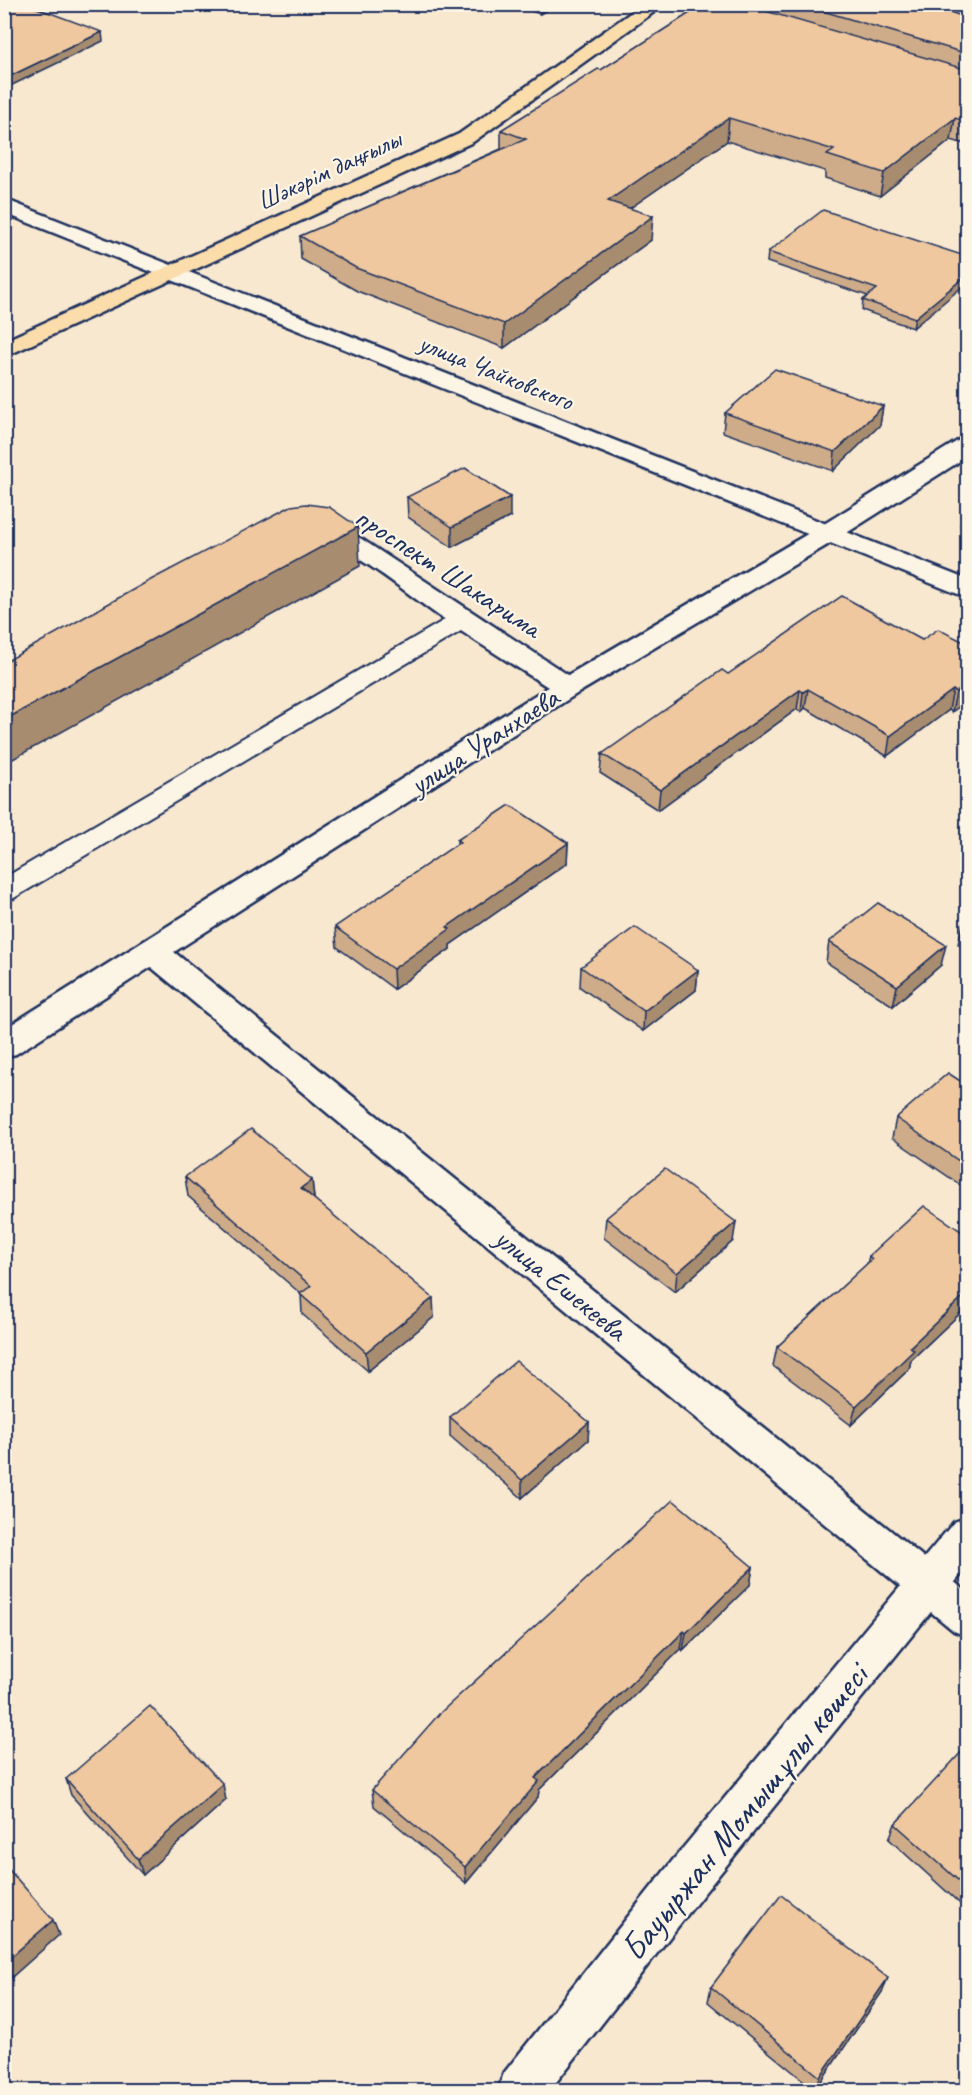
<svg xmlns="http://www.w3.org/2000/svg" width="972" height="2095" font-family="Caveat,sans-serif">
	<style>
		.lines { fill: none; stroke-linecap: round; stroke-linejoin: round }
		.lane-casing { stroke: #1b2f5e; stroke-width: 4 }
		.street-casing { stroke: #1b2f5e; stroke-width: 5 }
		.secondary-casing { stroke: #1b2f5e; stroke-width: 5 }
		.primary-casing { stroke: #1b2f5e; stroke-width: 5 }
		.lane { fill: #fcf5e5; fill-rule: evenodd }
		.street { fill: #fcf5e5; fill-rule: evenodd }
		.secondary { fill: #fcf5e5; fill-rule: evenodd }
		.primary { fill: #faddab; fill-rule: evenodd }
		.wall { fill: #ceac89; stroke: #1b2f5e; stroke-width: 1.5 }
		.shaded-wall { fill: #a78c6f; stroke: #1b2f5e; stroke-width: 1.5 }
		.building { fill: #efc89f; stroke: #1b2f5e; stroke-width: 1.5 }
		.labels { text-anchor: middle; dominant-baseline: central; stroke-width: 4.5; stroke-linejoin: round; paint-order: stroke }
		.far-street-label { font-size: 26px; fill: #1b2f5e; stroke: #fcf5e5 }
		.street-label { font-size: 30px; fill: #1b2f5e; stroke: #fcf5e5 }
		.near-street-label { font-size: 36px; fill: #1b2f5e; stroke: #fcf5e5 }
	</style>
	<rect width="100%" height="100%" fill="#f8e8d0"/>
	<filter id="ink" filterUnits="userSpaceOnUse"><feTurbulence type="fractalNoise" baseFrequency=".0167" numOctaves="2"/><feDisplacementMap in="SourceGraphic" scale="12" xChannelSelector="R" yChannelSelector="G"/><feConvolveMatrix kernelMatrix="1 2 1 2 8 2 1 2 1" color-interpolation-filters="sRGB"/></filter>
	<g filter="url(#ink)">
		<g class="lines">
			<defs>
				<path id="lane" d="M462,612L471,615L474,620L471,625L14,898L4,901V878L453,615Z"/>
				<g id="street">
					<path d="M684,4H715L750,15L752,19L750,23L743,25L686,8Z"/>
					<path d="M968,438V456L834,541L578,693L174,952L968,1593V1637L954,1631L151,967L16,1054L4,1057V1029L548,687C512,664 475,641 439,616C398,587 358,550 309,538L305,532L309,526C326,522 344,531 360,538L568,675L816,529L959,440Z"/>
				</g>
				<g id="secondary">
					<path d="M4,199L968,580V598L4,213Z"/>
					<path d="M968,1517V1566L705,1892L550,2090H498L504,2073L673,1860L954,1522Z"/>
				</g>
				<path id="primary" d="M643,4H665L473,142L4,357V341L459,134Z"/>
			</defs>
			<use href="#lane" class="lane-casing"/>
			<use href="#street" class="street-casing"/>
			<use href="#secondary" class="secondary-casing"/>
			<use href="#primary" class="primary-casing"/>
			<use href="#lane" class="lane"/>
			<use href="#street" class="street"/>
			<use href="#secondary" class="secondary"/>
			<use href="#primary" class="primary"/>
		</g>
		<g class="wall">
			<path d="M509,4H557L540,14Z"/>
			<path d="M704,4H925L968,18V145L951,140L880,196L825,178V171L727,141L630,208L651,240L504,348L357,291L301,259L300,236L501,149V130L601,70Z"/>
			<path d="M768,252L968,257L913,328L862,310L863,300L868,296L767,262Z"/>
			<path d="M883,406L880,425L833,471L723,432L725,413Z"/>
			<path d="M407,497L510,517L452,547L408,517Z"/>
			<path d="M968,497V529L960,526L965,499Z"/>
			<path d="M922,640L968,644L952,712L949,710L887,756L805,708L801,712L797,709L658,810L600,773L602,754Z"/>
			<path d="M457,840L568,843L567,863L450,945V949L394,989L337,947L335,927L457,844Z"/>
			<path d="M968,920V950L958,944L963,924Z"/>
			<path d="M829,942L941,965L893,1006L826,962Z"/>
			<path d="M581,967L698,970L696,990L643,1031L580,987Z"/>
			<path d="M968,1086V1186L965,1188L892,1138L896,1118Z"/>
			<path d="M185,1177L312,1180L314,1199L434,1317L368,1371L302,1314L301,1294L188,1196Z"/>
			<path d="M606,1218L733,1241L675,1292L604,1238Z"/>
			<path d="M968,1236V1306L911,1360L909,1369L851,1425L773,1366L777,1347L867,1264L869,1256Z"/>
			<path d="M450,1417L589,1422L588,1440L522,1498L450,1436Z"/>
			<path d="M753,1567L750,1585L683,1650L681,1649L539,1790L538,1797L466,1883L374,1806L372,1790Z"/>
			<path d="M968,1748V1911L889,1839L895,1824Z"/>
			<path d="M66,1779L226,1800L143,1875L71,1795Z"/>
			<path d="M711,1987L882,1992L815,2090L708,2002Z"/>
		</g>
		<g class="shaded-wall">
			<path d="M541,4H557L540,14V5Z"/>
			<path d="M102,32L103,41L4,89V79Z"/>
			<path d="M729,118L727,141L607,224L608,201Z"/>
			<path d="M955,118L951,140L880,196L884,173Z"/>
			<path d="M653,216L651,240L504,348V324Z"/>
			<path d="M968,274V282L913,328L915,318Z"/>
			<path d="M883,406L880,425L833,471L835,452Z"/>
			<path d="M510,497V517L452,547V527Z"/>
			<path d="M358,527L360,566L4,764V720Z"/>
			<path d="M968,684V700L952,712L956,692Z"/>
			<path d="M808,689L805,708L801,712L803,692Z"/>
			<path d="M800,690L797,709L658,810L660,790Z"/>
			<path d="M953,690L949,710L887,756L890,736Z"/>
			<path d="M568,843L567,863L450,945V949L394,989L393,969L447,927Z"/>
			<path d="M946,945L941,965L893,1006L897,986Z"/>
			<path d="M698,970L696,990L643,1031L644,1011Z"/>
			<path d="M312,1180L314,1199L301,1188Z"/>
			<path d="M736,1222L733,1241L675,1292L677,1273Z"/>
			<path d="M968,1292V1306L911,1360L909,1369L851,1425L856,1406L910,1347Z"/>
			<path d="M433,1298L434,1317L368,1371L366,1352Z"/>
			<path d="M589,1422L588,1440L522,1498V1480Z"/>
			<path d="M753,1567L750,1585L683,1650L686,1633Z"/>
			<path d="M684,1631L681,1649L539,1790L538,1797L466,1883L465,1867L535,1778Z"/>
			<path d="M223,1784L226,1800L143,1875L138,1859Z"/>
			<path d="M53,1920L59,1935L4,1984V1963Z"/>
			<path d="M888,1978L882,1992L815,2090L820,2077Z"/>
		</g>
		<g class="building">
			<path d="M4,4H26L102,32L4,79Z"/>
			<path d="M704,4H741L968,70V122L955,118L884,173L827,155L834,150L729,118L608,201L653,216L504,324L356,268L300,236L526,139L501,130L598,69L601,70Z"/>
			<path d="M799,4H925L968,18V54Z"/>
			<path d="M823,210L968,257V274L915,318L863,300L877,289L768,252Z"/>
			<path d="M775,369L883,406L835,452L725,413Z"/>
			<path d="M465,468L510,497L452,527L407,497Z"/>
			<path d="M306,504L329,507L358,527L4,720V661H7L145,583L291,506Z"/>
			<path d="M842,596L922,640L938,629L968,644V684L956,692L953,690L890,736L808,689L803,692L800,690L660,790L602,754L722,670L728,674Z"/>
			<path d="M510,805L568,843L447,927L450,929L393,969L335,927L460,842L457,840Z"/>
			<path d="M878,903L946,945L897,986L829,942Z"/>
			<path d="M968,920V927L963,924Z"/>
			<path d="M635,927L698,970L644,1011L581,967Z"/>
			<path d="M948,1073L968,1086V1167L896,1118Z"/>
			<path d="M251,1129L312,1180L301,1188L433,1298L366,1352L300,1294L311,1286L185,1177Z"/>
			<path d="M665,1169L736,1222L677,1273L606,1218Z"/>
			<path d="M924,1206L968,1236V1292L910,1347L914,1350L856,1406L777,1347L872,1259L869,1256Z"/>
			<path d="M516,1361L589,1422L522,1480L450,1417Z"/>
			<path d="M673,1500L753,1567L686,1633L684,1631L535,1778L539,1781L465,1867L372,1790L440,1713Z"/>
			<path d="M150,1706L223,1784L138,1859L66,1779Z"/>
			<path d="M966,1747L968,1748V1889L895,1824Z"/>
			<path d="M4,1864L53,1920L4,1963Z"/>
			<path d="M781,1895L888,1978L820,2077L711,1987Z"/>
		</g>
	</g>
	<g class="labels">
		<g class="far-street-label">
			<text transform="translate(329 170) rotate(-25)">Шәкәрім даңғылы</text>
			<text transform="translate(496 372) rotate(22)">улица Чайковского</text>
		</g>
		<g class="street-label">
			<text transform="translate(448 572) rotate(33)">проспект Шакарима</text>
			<text transform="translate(484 741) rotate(-33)">улица Уранхаева</text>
			<text transform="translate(561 1284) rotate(39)">улица Ешекеева</text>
		</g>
		<g class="near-street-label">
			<text transform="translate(744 1812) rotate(-51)">Бауыржан Момышұлы көшесі</text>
		</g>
	</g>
	<rect width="972" height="2095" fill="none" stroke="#fcf5e5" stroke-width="24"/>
	<rect x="12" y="12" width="948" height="2071" fill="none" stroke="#1b2f5e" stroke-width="2" filter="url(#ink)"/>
</svg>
